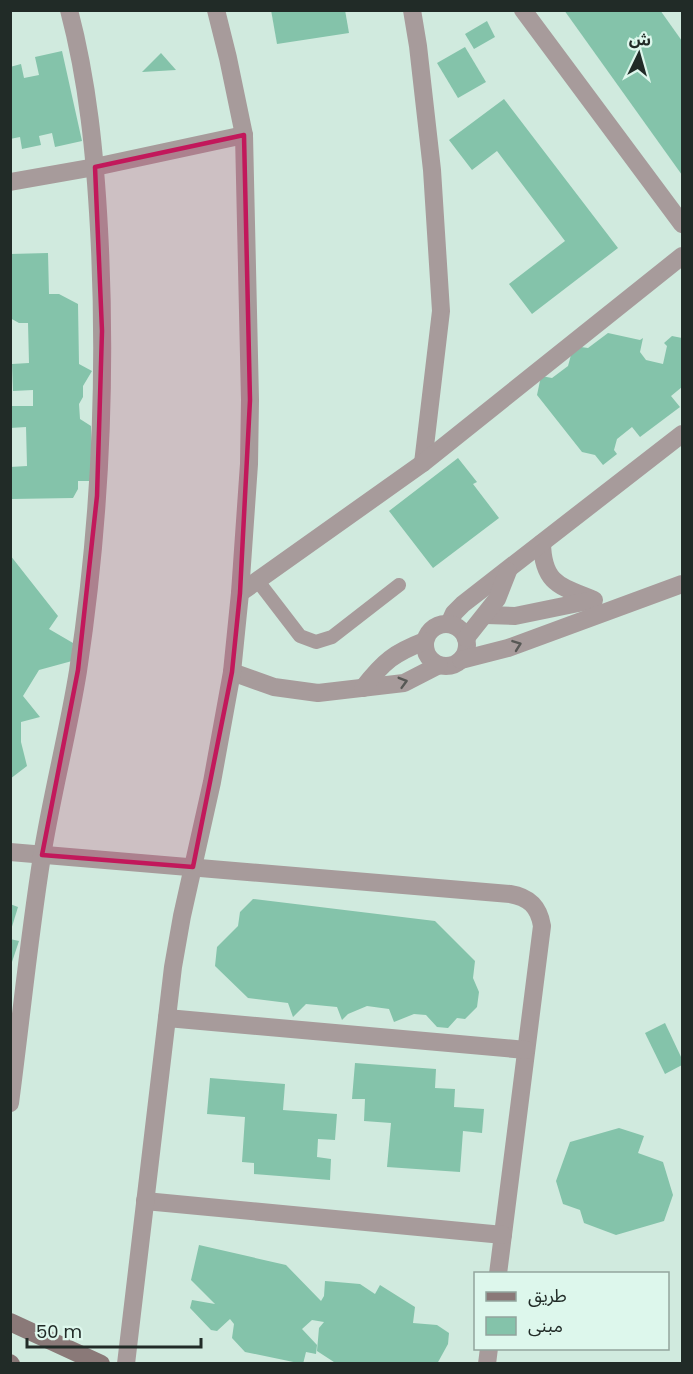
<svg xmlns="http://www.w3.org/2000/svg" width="693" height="1374" font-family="Poppins,'Noto Sans Arabic',sans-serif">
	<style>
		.building { fill: #84c3aa }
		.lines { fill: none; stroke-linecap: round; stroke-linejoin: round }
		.lane { stroke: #a79b9b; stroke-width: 14 }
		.street { stroke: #a79b9b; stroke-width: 18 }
		.secondary { stroke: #8a7978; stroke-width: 18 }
		.oneway { stroke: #575855 }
		.marked { fill: #c2185b; fill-opacity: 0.2; stroke: #c2185b; stroke-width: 4.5; stroke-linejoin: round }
	</style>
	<rect width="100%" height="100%" fill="#d0eade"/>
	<g class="building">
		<path d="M271,10H345L349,33L277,44Z"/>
		<path d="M564,10H660L682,41V175Z"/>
		<path d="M487,21L495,37L474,49L465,34Z"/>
		<path d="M465,47L486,82L458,98L437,63Z"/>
		<path d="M62,51L82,141L55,147L52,133L39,136L41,145L22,149L20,137L10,139V67L21,64L24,78L39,75L35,57Z"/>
		<path d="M161,53L176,70L142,72Z"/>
		<path d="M504,99L618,248L532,314L509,284L565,241L497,151L472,170L449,140Z"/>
		<path d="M48,253L49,294H59L78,304L79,364L92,371L83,386V397L79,404L80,419L91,426L93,481H78V489L73,498L11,499L10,467L27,466L26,427L10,428V406H33V390L13,391L12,364L29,363L28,323H19L10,318V254Z"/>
		<path d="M608,333L640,340L643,338L640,352L646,360L663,364L667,346L664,343L672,336L682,338V387L671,396L680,407L640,437L632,427L617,439L614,450L617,454L603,465L595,455L582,452L537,395L541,376L552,378L568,366L571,355L581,347L588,348Z"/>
		<path d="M458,458L477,482L473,484L499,518L433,568L389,511Z"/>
		<path d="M10,555L58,616L49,629L73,643L72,661L39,670L23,696L40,717L21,722V742L27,766L10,779Z"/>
		<path d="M253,899L435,921L475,961L473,978L479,992L477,1007L465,1019L457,1018L448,1028L437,1027L426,1015L414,1014L394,1022L389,1009L367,1006L348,1014L342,1020L337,1007L306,1004L293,1017L288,1003L248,998L215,966L217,947L238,926L240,912Z"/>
		<path d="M10,904L18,907L11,930H10Z"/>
		<path d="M10,939L19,941L11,965H10Z"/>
		<path d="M665,1023L682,1059V1065L665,1074L645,1033Z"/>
		<path d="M355,1063L436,1069L435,1088L455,1089L454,1107L484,1109L482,1133L463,1131L460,1172L387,1167L391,1123L364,1121L365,1099H352Z"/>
		<path d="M210,1078L285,1084L283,1110L337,1114L335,1140L318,1139L317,1157L331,1159L330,1180L254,1174V1163L242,1162L245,1117L207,1114Z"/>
		<path d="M619,1128L644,1136L638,1153L663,1162L673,1195L664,1221L616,1235L584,1223L580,1210L563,1204L556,1181L570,1142Z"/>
		<path d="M199,1245L286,1265L321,1301L324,1296L325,1281L360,1284L375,1294L380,1285L415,1307L413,1323L437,1325L449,1333L448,1344L437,1364H337L317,1351L319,1328L324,1322L312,1320L302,1329L317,1345L316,1354L306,1352L303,1364L245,1352L232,1338L234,1324L230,1319L217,1331L211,1330L190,1308L192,1300L215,1304L191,1280Z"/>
	</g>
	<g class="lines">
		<path class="lane" d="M257,580L300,636L316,642L332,637L399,585"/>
		<g class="street">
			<path d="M412,10L418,46L432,170L441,311L423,463"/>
			<path d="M523,10L682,224"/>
			<path d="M10,182L95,167L244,135"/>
			<path d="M542,543C543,584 560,586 594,600"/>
			<path d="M240,593L423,463L682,256"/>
			<path d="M486,615L515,616L593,600"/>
			<path d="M449,624L454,613L463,604L682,434"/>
			<circle cx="446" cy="645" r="21"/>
			<path d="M466,638L497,599L508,571"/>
			<path d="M461,660L508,648L682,584"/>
			<path d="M232,672L274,687L318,693L404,683L439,665"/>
			<path d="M363,688C384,661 394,653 425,641"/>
			<path d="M10,852L510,894C529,897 539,907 542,926L498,1274"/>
			<path d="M167,1018L526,1050"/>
			<path d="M10,1103C21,1020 29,937 42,856C52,794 68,733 78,671C100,525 107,377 99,229C95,155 88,82 69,10"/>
			<path d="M145,1201L503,1235"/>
			<path d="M126,1364L173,967L182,916L212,782L232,672L240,593L249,464L250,400L244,135L228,58L216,10"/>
			<path d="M487,1364L489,1348"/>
		</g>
		<g class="secondary">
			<path d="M10,1322L101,1364"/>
			<path d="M10,1363L11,1364"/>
		</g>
	</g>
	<defs><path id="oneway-chevron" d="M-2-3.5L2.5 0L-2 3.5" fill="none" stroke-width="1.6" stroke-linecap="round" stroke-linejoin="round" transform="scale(1.5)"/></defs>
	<g class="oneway">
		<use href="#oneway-chevron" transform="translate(517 645) rotate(-20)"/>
		<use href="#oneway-chevron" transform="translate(403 682) rotate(-16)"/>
	</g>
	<path class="marked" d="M244,135L250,400L240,593L232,672L193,867L42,855L78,670L97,496L102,331L95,167Z"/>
	<rect width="693" height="1374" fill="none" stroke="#212b27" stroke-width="24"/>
	<rect x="474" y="1272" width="195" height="78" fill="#ddf7ec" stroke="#92a59d" stroke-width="1.5"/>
	<rect x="486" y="1292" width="30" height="9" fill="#8a7978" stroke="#92a59d" stroke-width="1.5"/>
	<text x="528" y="1302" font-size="18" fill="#212b27">طريق</text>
	<rect x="486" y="1317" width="30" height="18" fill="#84c3aa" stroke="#92a59d" stroke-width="1.5"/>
	<text x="528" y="1332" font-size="18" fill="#212b27">مبنى</text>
	<g transform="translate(639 54) rotate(5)" stroke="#ddf7ec" stroke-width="4.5" paint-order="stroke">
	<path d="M0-4.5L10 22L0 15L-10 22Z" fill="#212b27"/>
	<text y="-9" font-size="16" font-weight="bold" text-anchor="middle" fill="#212b27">ش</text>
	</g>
	<path d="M27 1338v9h174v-9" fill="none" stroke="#212b27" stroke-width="3"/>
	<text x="36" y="1338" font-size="18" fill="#212b27" stroke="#ddf7ec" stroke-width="4.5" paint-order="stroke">50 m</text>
</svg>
